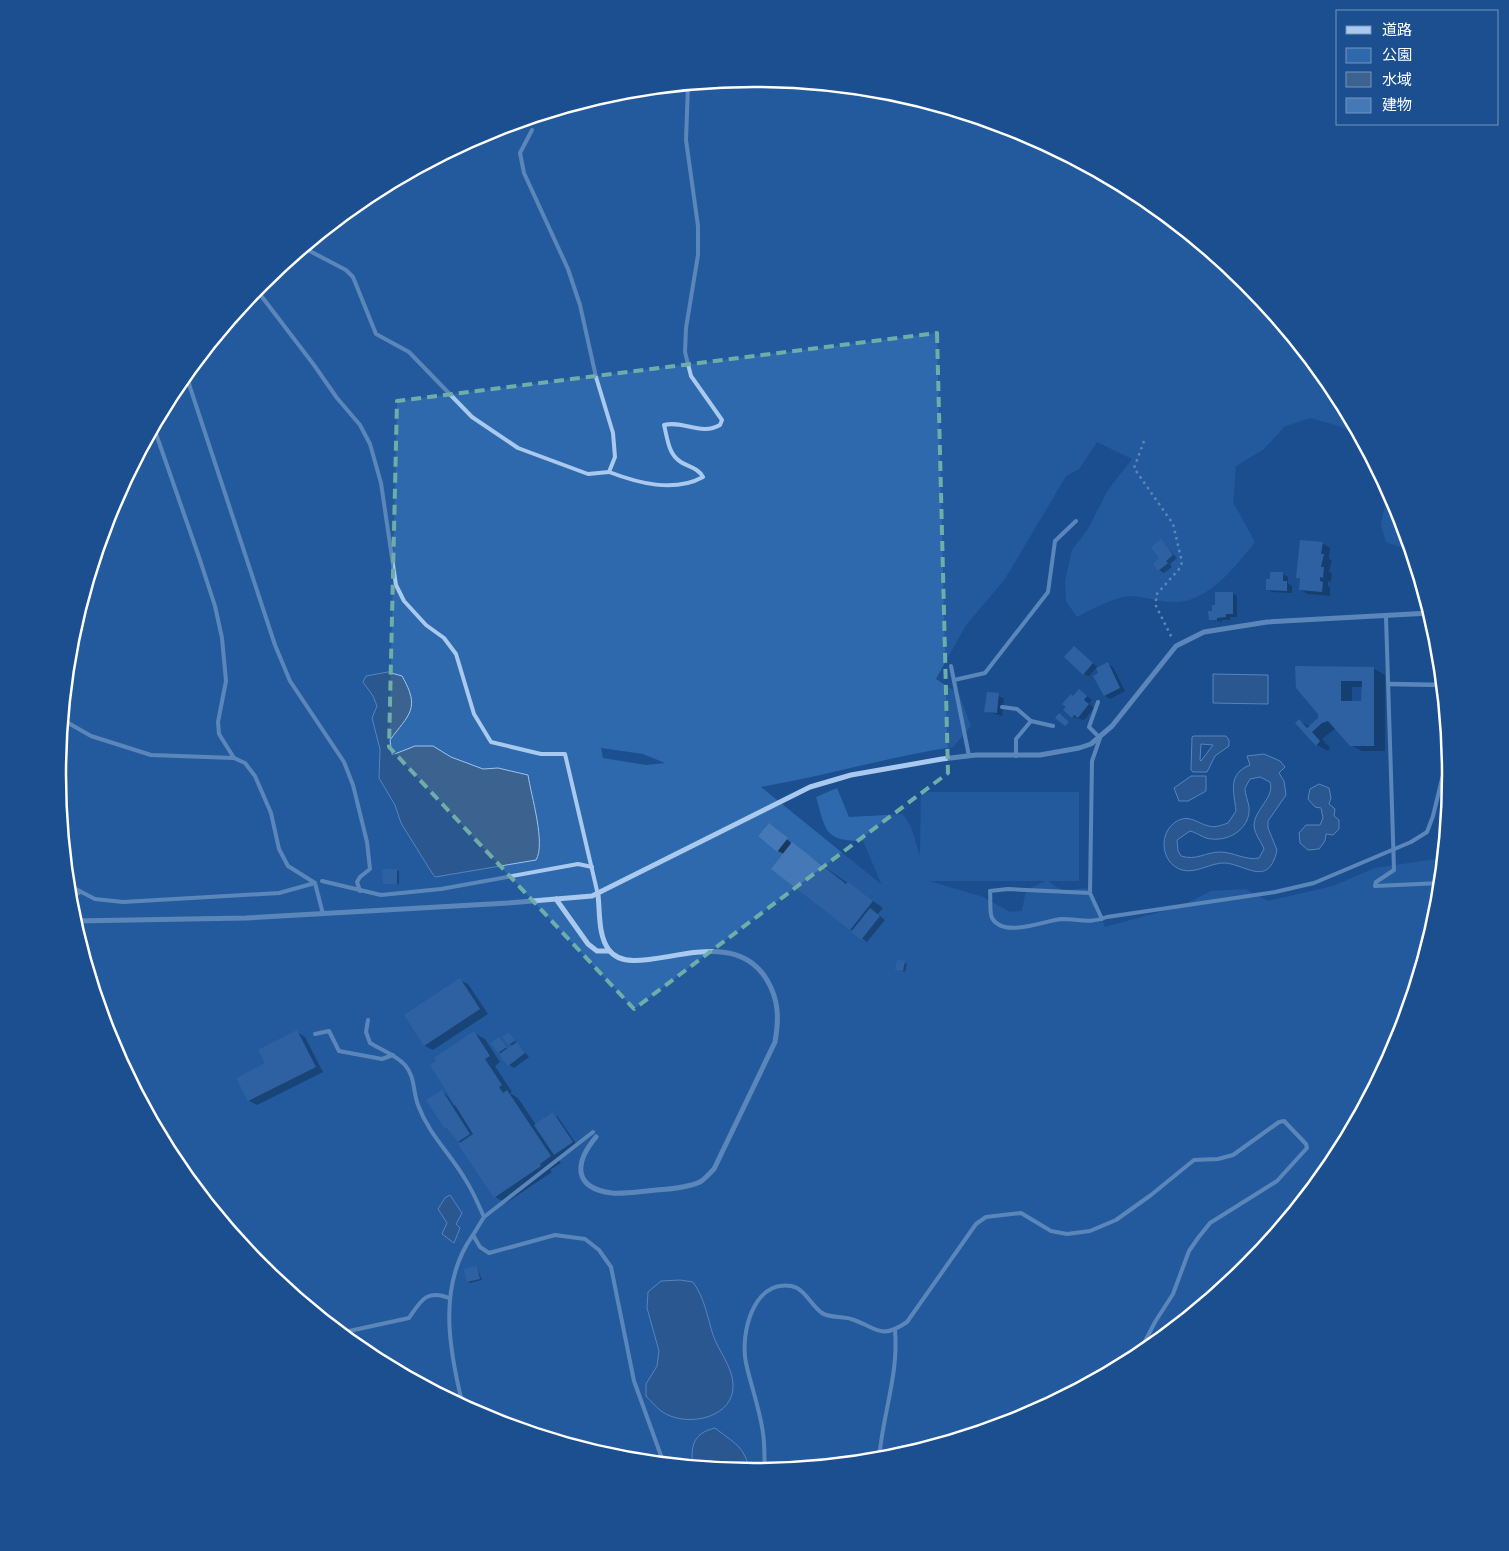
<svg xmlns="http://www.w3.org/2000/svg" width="1509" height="1551" font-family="'Archivo Narrow','Noto Sans JP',sans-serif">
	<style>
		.green { fill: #2e69ad; fill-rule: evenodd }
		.water { fill: #3c6290; stroke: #9cc4f0; fill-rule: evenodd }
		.shadow { fill: #0007; fill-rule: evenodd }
		.building { fill: #4478b7; fill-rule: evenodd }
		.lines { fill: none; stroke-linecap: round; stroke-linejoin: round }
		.path { stroke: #a9c9ee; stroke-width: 2.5; stroke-dasharray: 2.5 4; stroke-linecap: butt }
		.service { stroke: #a9c9ee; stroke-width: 4 }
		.pedestrian { stroke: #a9c9ee; stroke-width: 4.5 }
		.minor { stroke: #a9c9ee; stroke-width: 5 }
		.marked { fill: none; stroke: #6fada8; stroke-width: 4; stroke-dasharray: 10 6; stroke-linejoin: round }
		.rim { fill: none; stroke: #fff; stroke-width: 2.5 }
	</style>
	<rect width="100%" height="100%" fill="#1b4f8f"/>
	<g class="green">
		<path d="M755,79L891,92L1021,132L1142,196L1248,283L1334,389L1359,435L1339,426L1311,418L1285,426L1264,449L1236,466L1233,502L1255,542C1237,564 1217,591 1189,600C1170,606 1150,597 1131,596C1117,596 1090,610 1077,617L1066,601L1065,581L1072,550L1088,529L1108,490L1132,459L1097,442L1079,469L1066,476L1005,579L966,625L936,679L959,694L971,726L953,747C888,757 825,776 761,787L882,885L863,841C824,841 826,831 816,797L837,788L849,817L903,814L911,827L920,856L921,792H1079V881H1048L1062,891L1087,888L1105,927L1182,906L1211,891L1245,889L1268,901L1333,886L1375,868L1437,859L1442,873L1438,912L1398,1042L1334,1163L1247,1269L1141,1355L1021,1420L890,1459L754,1472L618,1459L488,1419L367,1355L297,1297L296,1291C277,1290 247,1241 235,1226L229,1228L175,1162L110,1042L71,911L58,775L71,639L111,509L175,388L262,282L368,196L488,131L619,92ZM601,748L643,754L665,763L646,765L603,758ZM929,881H1046L1026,890L1022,911L1010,912L983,897Z"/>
		<path d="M1388,489L1399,509L1411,551L1386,542L1381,525Z"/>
	</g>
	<g class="water">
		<path d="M388,672L402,676C421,709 409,714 390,740L392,755L415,746H433L451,757L483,769L498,768L528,775C531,795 546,844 536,860L435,877L432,873L401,823L395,805L379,778L380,749L372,718L377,706L373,696L363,682L366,676Z"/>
		<path d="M1213,674L1268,675V704L1213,703Z"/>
		<path d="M1194,736H1226L1229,740V746L1215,756L1207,772H1193L1191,770L1192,737ZM1201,744L1213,745L1201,761L1200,760Z"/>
		<path d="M1264,754L1280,761L1285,767L1279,773L1284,781L1286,795L1268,821V828L1277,850C1269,887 1248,866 1226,863C1211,862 1197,874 1182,870C1160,863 1158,832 1177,821C1190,814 1198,824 1209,826C1215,828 1222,825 1228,823L1236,811C1234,792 1227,774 1250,765L1247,756ZM1260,777L1270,782C1275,798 1254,809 1254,826C1255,835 1261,841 1264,849L1259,858C1247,861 1233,852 1220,852C1206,852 1196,861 1181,856L1178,851L1177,840L1190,831C1198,833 1204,839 1212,839C1231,841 1251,827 1249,807C1248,800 1245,795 1245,788L1250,779Z"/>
		<path d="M1191,776H1206V791L1188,801H1179L1174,788Z"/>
		<path d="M1319,784L1329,788L1331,798L1329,804L1335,809L1334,816L1339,820V829L1333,835L1326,834L1325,841L1319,849L1308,850L1300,843L1299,833L1306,825H1320L1323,818L1321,808L1315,807L1308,799L1310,789Z"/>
		<path d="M450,1195L462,1213L456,1224L460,1228L454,1243L442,1234L447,1223L438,1209L445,1198Z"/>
		<path d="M680,1280L693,1282C705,1299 707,1316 713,1335C719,1352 732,1366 733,1384C735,1417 690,1427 666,1414C658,1410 652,1402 646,1396V1384L657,1366L659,1351L647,1308L648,1292L661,1281Z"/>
		<path d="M715,1428C735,1444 744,1445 750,1472L693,1466C690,1445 694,1433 715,1428Z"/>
	</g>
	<g class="shadow">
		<path d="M1161,541L1177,558L1170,564L1172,567L1164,573L1159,570Z"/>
		<path d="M1322,543L1330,548L1329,559L1332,560L1329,572L1332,573L1331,582L1328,581V586L1330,587V596L1308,594L1300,590L1301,579L1298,577Z"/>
		<path d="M1283,574L1288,577V583L1292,586V593L1272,592L1267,589Z"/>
		<path d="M1232,593L1237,596V617H1230V620H1222V622L1210,619L1213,612Z"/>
		<path d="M1074,648L1099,668L1108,664L1113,667L1125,691L1110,699L1105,696L1097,667L1089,676L1084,674Z"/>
		<path d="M1373,668L1385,675V751H1362L1351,745L1336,728L1322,739L1330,748L1328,751L1317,745L1299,721L1310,727L1320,718V713L1297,688ZM1352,687H1363V703L1352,702Z"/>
		<path d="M1080,691L1092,700L1089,703L1094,708L1084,720L1073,717L1074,698Z"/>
		<path d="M988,693L1004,698L1002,716L985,711Z"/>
		<path d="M774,827L791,843L883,908L878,914L885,920L867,942L773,869L784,854L778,851Z"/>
		<path d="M396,870L399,871V884L384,883Z"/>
		<path d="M898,961L907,964L905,972L898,970Z"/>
		<path d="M460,980L468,984L488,1014L433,1050L425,1046L405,1016Z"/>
		<path d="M297,1032L305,1037L323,1072L257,1105L249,1101L237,1078L266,1063Z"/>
		<path d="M474,1033L485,1039L500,1062L495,1066L512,1092L510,1093L518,1098L536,1125L553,1114L558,1117L577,1145L558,1158L561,1163L550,1170L552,1172L506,1203L495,1197L462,1143L459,1142L442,1092L447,1095L454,1106L456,1105Z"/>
		<path d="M509,1034L529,1057L514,1068L509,1065L492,1043L499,1038L508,1050L513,1047L504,1037Z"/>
		<path d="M477,1267L482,1280L470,1283L468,1282Z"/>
	</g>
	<g class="building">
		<path d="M1161,539L1173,555L1166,561L1168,563L1158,571L1153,564L1159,558L1151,547Z"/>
		<path d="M1300,540L1323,542L1321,554H1324L1321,567H1324L1323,578L1320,577V581L1323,582L1322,592L1299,590L1300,578H1296Z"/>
		<path d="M1270,572H1283V581H1287V591L1266,590V579H1270Z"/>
		<path d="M1215,592H1233V614H1226V617L1217,618V620H1209L1208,611H1212V605H1215Z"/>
		<path d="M1074,646L1093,663L1083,675L1064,657Z"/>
		<path d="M1108,662L1120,688L1104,696L1093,676L1098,673L1096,668Z"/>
		<path d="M1295,666L1374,667V746H1350L1328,721L1322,723L1312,732L1320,741L1316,746L1295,723L1299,719L1307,728L1318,718V714L1296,688ZM1341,681H1362L1361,701H1341Z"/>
		<path d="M1079,689L1087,696L1084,700L1089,704L1078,718L1074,715L1072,718L1063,710L1066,707L1062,704L1071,694L1073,696Z"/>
		<path d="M987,692L999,693L997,713L984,712Z"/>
		<path d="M1059,713L1069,722L1065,726L1055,718Z"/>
		<path d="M769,823L788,838L777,852L758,836Z"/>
		<path d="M792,842L846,884L848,882L873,901L850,930L771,869Z"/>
		<path d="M382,869H397V884H383Z"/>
		<path d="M870,908L880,916L861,940L851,932Z"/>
		<path d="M897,960L905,961L903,971L895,970Z"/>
		<path d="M460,978L480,1009L424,1046L404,1015Z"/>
		<path d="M297,1030L316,1067L248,1101L236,1078L265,1063L258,1050Z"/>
		<path d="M474,1031L490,1056L485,1059L502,1085L499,1087L503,1093L507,1090L551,1156L540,1164L541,1166L494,1198L458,1144L473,1134L430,1065L436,1061L434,1058Z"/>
		<path d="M509,1032L515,1041L508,1045L502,1037Z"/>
		<path d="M499,1037L507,1047L498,1053L491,1043Z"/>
		<path d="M517,1042L525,1053L508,1066L499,1054Z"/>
		<path d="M442,1090L470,1134L458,1142L446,1127L445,1129L426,1100Z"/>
		<path d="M553,1112L573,1142L554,1155L534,1125Z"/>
		<path d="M477,1266L480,1279L467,1282L464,1269Z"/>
	</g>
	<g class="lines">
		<path class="path" d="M1144,441L1134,468L1173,524L1182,562L1180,568L1156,595V606L1172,638"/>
		<g class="service">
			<path d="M304,248L346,270L353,277L376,334L409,352L472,417L518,448L588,474L609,472L615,457L613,433L596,377L580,305L568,269L524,173L520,153L532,130"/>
			<path d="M256,289L314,365L337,398L360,425L370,444L381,483L396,585L404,601L426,625L444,638L456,654L474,714L491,742L541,754H565L598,895"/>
			<path d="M186,375L275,645L290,681L344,762L353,785L367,842L370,869L360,877L357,882L360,891"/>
			<path d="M154,428L199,557L215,606L222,638L226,681L218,722L219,734L234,758L245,763L255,776L271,813L279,849L288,866L315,883L323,914"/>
			<path d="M609,472C638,483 674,493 703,477C697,466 685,467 677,459C668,451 667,436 664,425C683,420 701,436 720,425L722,420L691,376L685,352L686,328L698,255V226L686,140L688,85"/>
			<path d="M1386,617L1394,870L1376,882L1375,886L1441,883"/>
			<path d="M951,666L969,756"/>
			<path d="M954,680L985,673L1048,592L1055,541L1076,521"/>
			<path d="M1002,707L1017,709L1031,721"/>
			<path d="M63,720L91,736L151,755L234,758"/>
			<path d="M1016,756V739L1031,721L1053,726"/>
			<path d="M322,881L381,895L441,889L578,864L592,867"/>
			<path d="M68,885L95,899L123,902L279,893L315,883"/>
			<path d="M1090,893L1092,761L1100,738L1089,727L1098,702"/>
			<path d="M69,895L79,893"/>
			<path d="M1102,919L1090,893L1008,889L990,891C991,898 989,911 992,918C1004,939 1045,920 1062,919C1080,919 1089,924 1107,917L1275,892L1314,883L1411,842L1427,832L1433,816L1449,750"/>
			<path d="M368,1020L366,1032L370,1043C382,1050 396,1055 405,1065C415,1076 413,1092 418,1105C429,1135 450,1153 465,1179C473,1191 478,1204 484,1217L473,1235"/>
			<path d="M315,1034L329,1031L339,1051L382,1059L393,1055"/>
			<path d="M484,1217L593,1132"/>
			<path d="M340,1333L409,1318C421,1300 427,1289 449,1298"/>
			<path d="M463,1406C449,1350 437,1285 473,1235L480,1247L489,1253L555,1235L585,1239L599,1250L611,1267L634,1381L664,1464"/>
			<path d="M879,1460C882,1416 899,1375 895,1330"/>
			<path d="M765,1471C764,1459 765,1446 763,1433C760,1410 751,1386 746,1363C740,1334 753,1280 791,1286C805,1288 811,1306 822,1313C829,1318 843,1316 851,1319C877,1327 879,1341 907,1322L976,1224L986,1217L1021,1213L1051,1231L1067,1234L1090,1231L1116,1220L1151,1195L1194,1160L1218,1159L1233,1155L1279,1122L1284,1121L1306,1144L1307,1148L1277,1181L1210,1223L1198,1238L1189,1251L1173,1294L1155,1322L1137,1357"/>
		</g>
		<path class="pedestrian" d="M1389,684L1443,685"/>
		<g class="minor">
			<path d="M556,899L588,944L597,951H609"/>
			<path d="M74,921L246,918L508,903L592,896L810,787L851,775L942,759L976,755H1040L1079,748L1091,744L1112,726L1176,646L1204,632L1267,622L1430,613"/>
			<path d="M596,1137C575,1162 572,1188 612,1193C623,1194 636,1192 647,1191C664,1189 684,1189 700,1182C705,1179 710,1173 714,1169L775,1042C779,1019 779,1000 767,980C729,916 634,985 609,950C598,936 600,912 598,895"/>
		</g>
	</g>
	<path d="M0 0H1509V1551H0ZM937,333L948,773L634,1009L389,747L397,401Z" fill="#1b4f8f" fill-opacity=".55" fill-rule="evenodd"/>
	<path class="marked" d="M937,333L948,773L634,1009L389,747L397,401Z"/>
	<path d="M0 0H1509V1551H0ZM66 775a688 688 0 1 1 1376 0a688 688 0 1 1-1376 0Z" fill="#1b4f8f" fill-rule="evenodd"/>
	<path class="rim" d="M66 775a688 688 0 1 1 1376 0a688 688 0 1 1-1376 0Z"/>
	<rect x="1336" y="10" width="162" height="115" fill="#1b4f8f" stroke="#7695bc"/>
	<rect x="1346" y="26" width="25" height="8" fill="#a9c9ee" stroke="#7695bc"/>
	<text x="1382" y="35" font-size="15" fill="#ffffff">道路</text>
	<rect x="1346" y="48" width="25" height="15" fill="#2e69ad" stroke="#7695bc"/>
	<text x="1382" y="60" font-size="15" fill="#ffffff">公園</text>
	<rect x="1346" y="72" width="25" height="15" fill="#3c6290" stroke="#7695bc"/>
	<text x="1382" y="85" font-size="15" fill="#ffffff">水域</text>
	<rect x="1346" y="98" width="25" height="15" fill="#4478b7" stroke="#7695bc"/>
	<text x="1382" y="110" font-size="15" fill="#ffffff">建物</text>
</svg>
